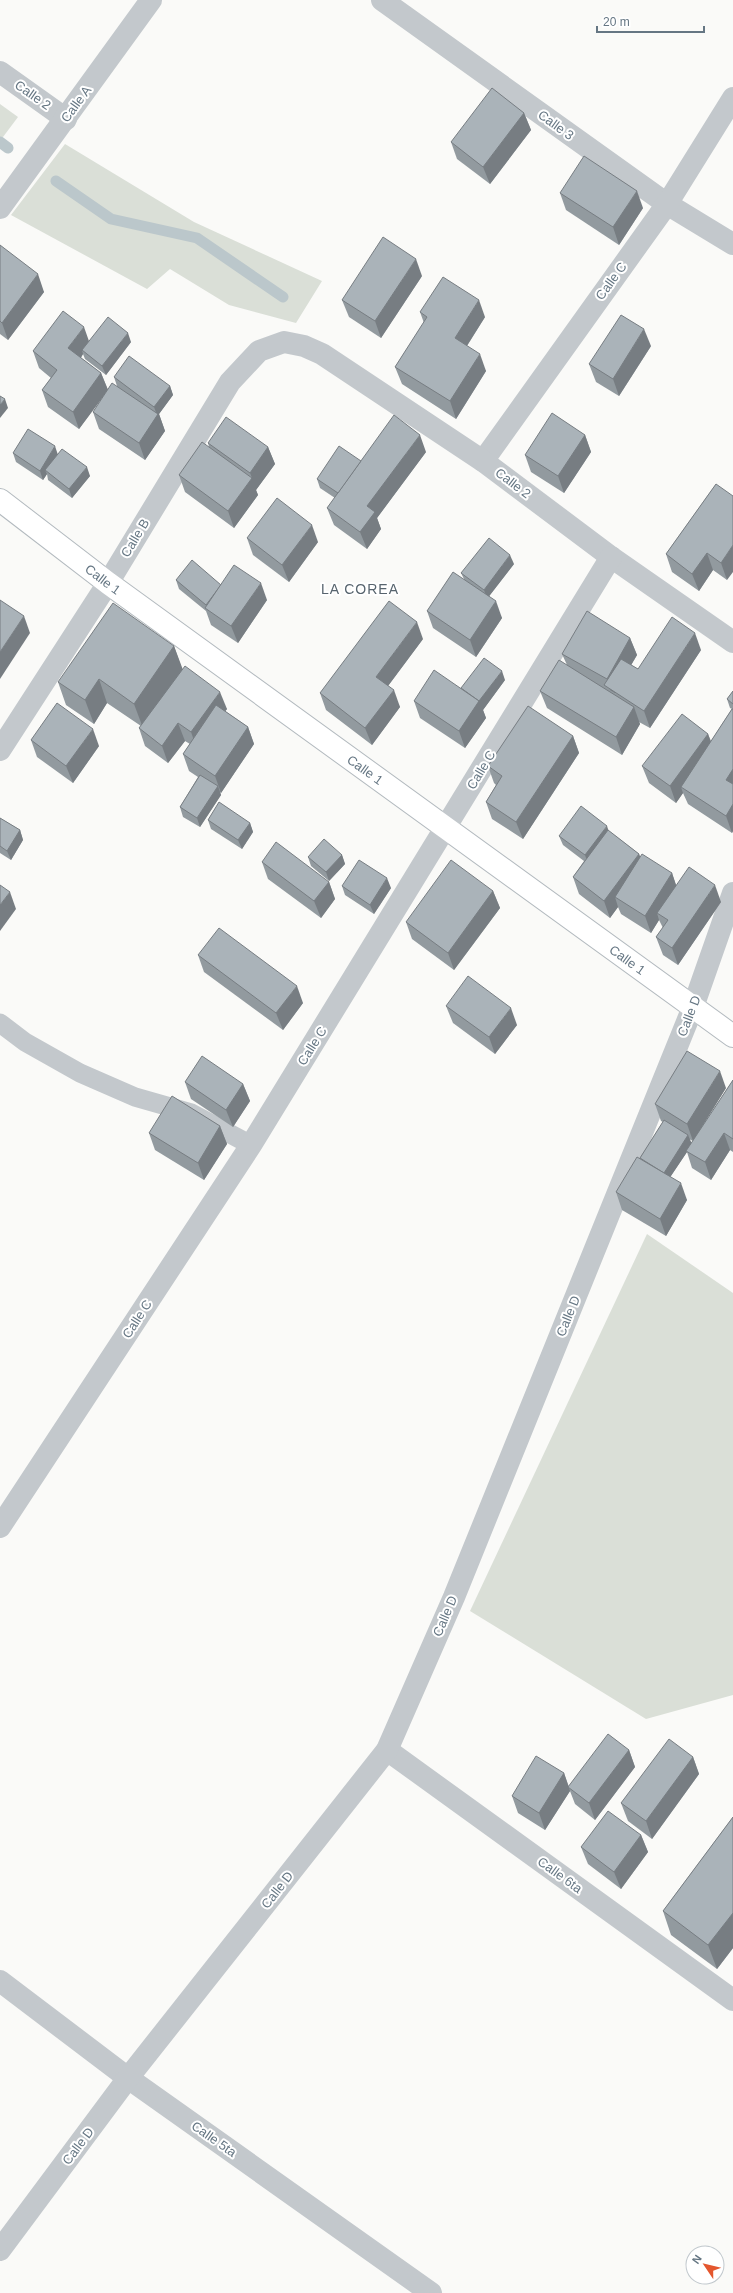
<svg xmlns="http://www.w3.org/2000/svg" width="733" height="2293" font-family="Arial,sans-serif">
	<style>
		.green { fill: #dadfd7 }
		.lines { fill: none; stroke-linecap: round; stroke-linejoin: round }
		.stream { stroke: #bbc7cb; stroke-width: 11 }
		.secondary-casing { stroke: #b3babf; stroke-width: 24 }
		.lane { stroke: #c3c8cc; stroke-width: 19 }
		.street { stroke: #c3c8cc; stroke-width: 22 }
		.secondary { stroke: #fff; stroke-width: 22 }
		.wall { fill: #929a9f; fill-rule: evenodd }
		.shaded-wall { fill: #777d82 }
		.building { fill: #aab3b9; stroke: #777d82 }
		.labels { text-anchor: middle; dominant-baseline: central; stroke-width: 4; stroke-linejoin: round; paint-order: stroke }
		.street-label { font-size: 13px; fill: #657683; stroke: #fff }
		.neighbourhood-label { font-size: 14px; letter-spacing: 1px; fill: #57646e; stroke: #fff }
	</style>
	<rect width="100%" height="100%" fill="#fafaf8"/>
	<g class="green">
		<path d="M0,104L18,117L0,141Z"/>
		<path d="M65,144L194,222L322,281L296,323L229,305L170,269L147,289L11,215Z"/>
		<path d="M647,1234L733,1293V1695L646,1719L470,1611Z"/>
	</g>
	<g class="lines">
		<g class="stream">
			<path d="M0,142L8,148"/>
			<path d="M56,181L111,219L197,238L283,297"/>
		</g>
		<defs>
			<g id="secondary">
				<path id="s1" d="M0,500L108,583L733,1036"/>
			</g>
		</defs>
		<use href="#secondary" class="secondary-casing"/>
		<path class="lane" d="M0,1023L25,1042L80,1073L135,1097L191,1113L251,1145"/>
		<g class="street">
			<path d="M382,0L667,204L733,244"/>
			<path d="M0,72L66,119"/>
			<path d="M0,208L151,0"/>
			<path d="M483,461L667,204L733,98"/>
			<path d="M0,750L108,583L230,382L259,351L284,342L304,346L322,354L483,461L611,557L733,642"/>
			<path d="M0,1527L251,1145L611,557"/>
			<path d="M387,1750L733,2000"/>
			<path d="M0,1981L128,2078L431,2293"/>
			<path d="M0,2250L128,2078L387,1750L454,1597L693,1007L733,893"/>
		</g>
		<use href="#secondary" class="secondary"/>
	</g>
	<g class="wall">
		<path d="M524,113L531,130L490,184L457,159L451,142Z"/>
		<path d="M560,193L643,208L619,245L566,210Z"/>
		<path d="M0,245L44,292L8,340L0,334Z"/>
		<path d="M422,276L381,338L349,317L342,300Z"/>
		<path d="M420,312L485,317L467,346L486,371L456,419L402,384L395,367L424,323Z"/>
		<path d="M89,341L131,342L106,375L85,359L83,354L81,358L101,373L108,390L79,429L48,407L42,390L51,378L39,368L33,351Z"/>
		<path d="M651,346L619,396L596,382L589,364Z"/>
		<path d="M114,377L170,386L173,395L159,414L165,431L145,460L99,429L93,412L117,386Z"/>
		<path d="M585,435L591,452L564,493L531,472L525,455Z"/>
		<path d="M208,443L268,447L275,464L256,490L258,495L234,528L185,492L179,475L209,447Z"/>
		<path d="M426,452L377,518L381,529L367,549L334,525L327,508L335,498L320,488L317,479L361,461Z"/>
		<path d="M13,453L58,454L90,476L72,498L48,480L47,474L43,480L16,462Z"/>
		<path d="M716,484L727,580L713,570L699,591L672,572L666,554Z"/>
		<path d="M247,538L318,542L289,582L253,555Z"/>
		<path d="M514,564L489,596L502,618L476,657L433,628L427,611L464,579L461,573Z"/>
		<path d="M176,580L221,585L267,600L238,643L211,625L206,611L179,589Z"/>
		<path d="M630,638L637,655L631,665L638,669L701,650L650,728L639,722L640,724L622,755L547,708L540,691L567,665L562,654Z"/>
		<path d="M423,639L388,686L400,707L372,745L326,710L320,693Z"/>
		<path d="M174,646L182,669L227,709L225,711L248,727L254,744L221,793L220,792L221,795L200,827L183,817L180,807L198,777L189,771L183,754L190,744L185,741L168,763L145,746L139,728L141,726L107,703L94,724L66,705L58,682Z"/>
		<path d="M505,680L483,710L486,718L465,748L420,718L414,701L461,688Z"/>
		<path d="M733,691V831L732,833L688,804L683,793L676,803L649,783L642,766L708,734L711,741L732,709L730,708L727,699Z"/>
		<path d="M573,736L579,753L523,839L492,819L486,802L496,785L494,783L488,766Z"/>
		<path d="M31,740L99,746L73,783L37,757Z"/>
		<path d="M0,818L20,830L23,840L11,860L0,853Z"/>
		<path d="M208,820L250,823L253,832L242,849L211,829Z"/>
		<path d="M609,831L639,854L640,857L672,873L676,885L721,902L678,965L663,955L656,937L663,928L659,920L651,933L621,914L618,907L610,918L579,894L573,877L584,861L563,845L559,836Z"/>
		<path d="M342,855L345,864L329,881L311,866L308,857Z"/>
		<path d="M262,862L329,882L335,899L321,918L268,879Z"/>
		<path d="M342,886L391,888L374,914L345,895Z"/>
		<path d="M493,891L500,908L454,970L412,939L406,922Z"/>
		<path d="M198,955L303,1003L283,1030L204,972Z"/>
		<path d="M446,1006L517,1025L495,1054L453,1023Z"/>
		<path d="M733,1080V1152L730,1150L711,1180L692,1168L687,1152L670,1177L687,1200L666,1236L622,1210L616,1192L641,1160L640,1158L663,1122L661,1121L655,1104L726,1088L700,1130ZM689,1139L693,1141L691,1143Z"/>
		<path d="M185,1082L243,1084L250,1101L233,1127L191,1099Z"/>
		<path d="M220,1126L227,1144L204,1180L155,1150L149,1133Z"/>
		<path d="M629,1750L635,1767L595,1820L575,1804L570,1791L545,1830L518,1813L512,1796L564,1773L569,1787Z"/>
		<path d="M693,1757L699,1774L652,1839L628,1821L621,1803Z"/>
		<path d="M733,1817V1948L717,1969L671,1935L663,1911Z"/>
		<path d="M641,1835L648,1852L621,1889L588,1864L581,1847Z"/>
	</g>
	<g class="shaded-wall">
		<path d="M524,113L531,130L490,184L483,167Z"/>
		<path d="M637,191L643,208L619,245L613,227Z"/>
		<path d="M416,259L422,276L381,338L375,321Z"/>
		<path d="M38,274L44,292L8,340L2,323Z"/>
		<path d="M479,300L485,317L461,355L455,338Z"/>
		<path d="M84,327L90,344L82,350L83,354L75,366L68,348Z"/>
		<path d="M644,329L651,346L619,396L613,379Z"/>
		<path d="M128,333L131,342L106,375L102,366Z"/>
		<path d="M480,354L486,371L456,419L450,401Z"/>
		<path d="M101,373L108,390L79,429L73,412Z"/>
		<path d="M170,386L173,395L159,414L165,431L145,460L139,443L157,415L154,407Z"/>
		<path d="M5,399L8,408L0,418V405Z"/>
		<path d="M420,435L426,452L377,518L381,529L367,549L360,532L367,506Z"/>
		<path d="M585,435L591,452L564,493L558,476Z"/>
		<path d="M55,446L58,455L45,470L47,474L43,480L40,471Z"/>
		<path d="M268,447L275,464L256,490L258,495L234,528L228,511L252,478L250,473Z"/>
		<path d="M87,467L90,476L72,498L69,489Z"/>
		<path d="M312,525L318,542L289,582L282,565Z"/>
		<path d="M733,545V572L727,580L721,563Z"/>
		<path d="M707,553L713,570L699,591L692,574Z"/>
		<path d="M510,555L514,564L487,599L484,590Z"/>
		<path d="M261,583L267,600L238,643L231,626Z"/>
		<path d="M496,601L502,618L476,657L470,640Z"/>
		<path d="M24,616L30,633L0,679V652Z"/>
		<path d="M417,622L423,639L382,694L376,677Z"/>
		<path d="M695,633L701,650L650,728L644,711Z"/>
		<path d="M630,638L637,655L615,693L610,690L607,679Z"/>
		<path d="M174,646L183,670L143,728L134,704Z"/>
		<path d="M502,671L505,680L483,710L486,718L465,748L459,731L478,702Z"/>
		<path d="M99,679L107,703L94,724L85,700Z"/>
		<path d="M394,690L400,707L372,745L365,728Z"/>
		<path d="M220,692L227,709L197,749L191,732Z"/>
		<path d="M634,707L640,724L622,755L616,737Z"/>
		<path d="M178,723L185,741L168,763L162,746Z"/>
		<path d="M248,727L254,744L221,793L215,776Z"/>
		<path d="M93,729L99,746L73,783L66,766Z"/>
		<path d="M708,734L714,751L681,787L683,793L676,803L670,786Z"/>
		<path d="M573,736L579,753L523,839L516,822Z"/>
		<path d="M733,769V796L726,780Z"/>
		<path d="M218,786L221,795L200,827L197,818Z"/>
		<path d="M733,804V831L732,833L726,816Z"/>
		<path d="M250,823L253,832L242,849L238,840Z"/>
		<path d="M607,826L610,835L588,864L585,855Z"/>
		<path d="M20,830L23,840L11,860L7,851Z"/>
		<path d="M639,854L646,871L615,897L618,907L610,918L604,901Z"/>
		<path d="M342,855L345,864L329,881L326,872Z"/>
		<path d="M672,873L678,891L657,913L659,920L651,933L645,916Z"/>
		<path d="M387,878L391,888L374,914L370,905Z"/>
		<path d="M329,882L335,899L321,918L314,901Z"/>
		<path d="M715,885L721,902L678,965L672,948Z"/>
		<path d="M493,891L500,908L454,970L448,953Z"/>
		<path d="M10,892L16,909L0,931V905Z"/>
		<path d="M297,986L303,1003L283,1030L276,1013Z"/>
		<path d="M511,1008L517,1025L495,1054L489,1037Z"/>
		<path d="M720,1071L726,1088L693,1141L687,1124Z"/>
		<path d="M243,1084L250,1101L233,1127L226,1110Z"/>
		<path d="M220,1126L227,1144L204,1180L198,1163Z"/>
		<path d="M724,1133L730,1150L711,1180L705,1162Z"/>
		<path d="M688,1135L692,1144L686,1151L687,1152L667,1182L664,1173Z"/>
		<path d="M681,1183L687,1200L666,1236L660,1219Z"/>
		<path d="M629,1750L635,1767L595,1820L589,1803Z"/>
		<path d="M693,1757L699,1774L652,1839L646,1821Z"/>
		<path d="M564,1773L570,1791L545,1830L539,1813Z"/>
		<path d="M641,1835L648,1852L621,1889L614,1872Z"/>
		<path d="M733,1913V1948L717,1969L708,1945Z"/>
	</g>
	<g class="building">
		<path d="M492,88L524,113L483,167L451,142Z"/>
		<path d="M584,156L637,191L613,227L560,193Z"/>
		<path d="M383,237L416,259L375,321L342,300Z"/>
		<path d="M0,245L38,274L2,323L0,321Z"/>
		<path d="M443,277L479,300L455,338L480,354L450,401L395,367L427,317L420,312Z"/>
		<path d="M63,311L84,327L68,348L101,373L73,412L42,390L57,370L33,351Z"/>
		<path d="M621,315L644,329L613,379L589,364Z"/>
		<path d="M108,317L128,333L102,366L82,350Z"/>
		<path d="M129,356L170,386L154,407L114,377Z"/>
		<path d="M112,383L158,414L139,443L93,412Z"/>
		<path d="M0,396L5,399L0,405Z"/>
		<path d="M552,413L585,435L558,476L525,455Z"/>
		<path d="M394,415L420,435L367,506L375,512L360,532L327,508Z"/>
		<path d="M226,417L268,447L250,473L208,443Z"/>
		<path d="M28,429L55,446L40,471L13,453Z"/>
		<path d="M202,442L252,478L228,511L179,475Z"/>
		<path d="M339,446L361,461L338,493L317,479Z"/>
		<path d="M62,449L87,467L69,489L45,470Z"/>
		<path d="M716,484L733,496V545L721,563L707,553L692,574L666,554Z"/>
		<path d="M277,498L312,525L282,565L247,538Z"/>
		<path d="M489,538L510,555L484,590L461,573Z"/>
		<path d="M192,560L221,585L206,605L176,580Z"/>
		<path d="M234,565L261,583L231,626L205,608Z"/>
		<path d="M453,572L496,601L470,640L427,611Z"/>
		<path d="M0,600L24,616L0,652Z"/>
		<path d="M389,601L417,622L376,677L394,690L365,728L320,693Z"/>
		<path d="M113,603L174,646L134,704L99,679L85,700L58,682Z"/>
		<path d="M587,611L630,638L607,679L562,654Z"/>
		<path d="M672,617L695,633L644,711L604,685L621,659L638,669Z"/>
		<path d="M484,658L502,671L479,701L461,688Z"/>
		<path d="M559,660L634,707L616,737L540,691Z"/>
		<path d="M185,666L220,692L191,732L178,723L162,746L139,728Z"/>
		<path d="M434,670L479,701L459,731L414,701Z"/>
		<path d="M733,691V704L727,699Z"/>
		<path d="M57,703L93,729L66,766L31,740Z"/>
		<path d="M216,705L248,727L215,776L183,754Z"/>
		<path d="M528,706L573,736L516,822L486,802L502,776L488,766Z"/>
		<path d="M732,709H733V769L726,780L733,784V804L726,816L681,787Z"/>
		<path d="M682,714L708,734L670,786L642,766Z"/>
		<path d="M200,775L218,786L197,818L180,807Z"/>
		<path d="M219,802L250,823L238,840L208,820Z"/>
		<path d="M581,806L607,826L585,855L559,836Z"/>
		<path d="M0,818L20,830L7,851L0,846Z"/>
		<path d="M608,830L639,854L604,901L573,877Z"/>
		<path d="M324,839L342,855L326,872L308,857Z"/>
		<path d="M276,842L329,882L314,901L262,862Z"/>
		<path d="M642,854L672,873L645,916L615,897Z"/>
		<path d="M359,860L387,878L370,905L342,886Z"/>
		<path d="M451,860L493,891L448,953L406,922Z"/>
		<path d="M689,867L715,885L672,948L656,937L668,920L657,913Z"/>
		<path d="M0,885L10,892L0,905Z"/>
		<path d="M219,928L297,986L276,1013L198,955Z"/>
		<path d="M468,976L511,1008L489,1037L446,1006Z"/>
		<path d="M687,1051L720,1071L687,1124L655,1104Z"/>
		<path d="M202,1056L243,1084L226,1110L185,1082Z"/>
		<path d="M733,1080V1139L724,1133L705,1162L686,1151Z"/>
		<path d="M172,1096L220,1126L198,1163L149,1133Z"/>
		<path d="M664,1120L688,1135L664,1173L640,1158Z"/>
		<path d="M637,1157L681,1183L660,1219L616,1192Z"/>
		<path d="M608,1734L629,1750L589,1803L568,1787Z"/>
		<path d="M669,1739L693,1757L646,1821L621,1803Z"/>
		<path d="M536,1756L564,1773L539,1813L512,1796Z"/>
		<path d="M608,1811L641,1835L614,1872L581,1847Z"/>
		<path d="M733,1817V1913L708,1945L663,1911Z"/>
	</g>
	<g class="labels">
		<g class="street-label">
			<text transform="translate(33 95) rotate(35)">Calle 2</text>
			<text transform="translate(76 104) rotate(-54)">Calle A</text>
			<text transform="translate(556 125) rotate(36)">Calle 3</text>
			<text transform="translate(611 281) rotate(-54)">Calle C</text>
			<text transform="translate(513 483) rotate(37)">Calle 2</text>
			<text transform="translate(135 538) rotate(-59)">Calle B</text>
			<text stroke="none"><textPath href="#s1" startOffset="130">Calle 1</textPath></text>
			<text stroke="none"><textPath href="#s1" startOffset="454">Calle 1</textPath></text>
			<text transform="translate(481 770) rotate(-59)">Calle C</text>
			<text stroke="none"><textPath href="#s1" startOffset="778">Calle 1</textPath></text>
			<text transform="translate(689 1016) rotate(-69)">Calle D</text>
			<text transform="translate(312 1046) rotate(-58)">Calle C</text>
			<text transform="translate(568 1316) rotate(-68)">Calle D</text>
			<text transform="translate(137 1319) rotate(-57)">Calle C</text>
			<text transform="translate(445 1616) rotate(-67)">Calle D</text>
			<text transform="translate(560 1875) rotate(36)">Calle 6ta</text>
			<text transform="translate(277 1890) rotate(-52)">Calle D</text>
			<text transform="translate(214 2139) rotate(35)">Calle 5ta</text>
			<text transform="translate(78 2146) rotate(-53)">Calle D</text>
		</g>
		<g class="neighbourhood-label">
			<text x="360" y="589">LA COREA</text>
		</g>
	</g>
	<g transform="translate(705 2265) rotate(305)"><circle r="19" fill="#ffffff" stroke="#c1c8cd"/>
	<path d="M0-3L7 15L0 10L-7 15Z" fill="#e4572e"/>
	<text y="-6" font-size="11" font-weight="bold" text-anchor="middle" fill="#657683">N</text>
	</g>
	<path d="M597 26v6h107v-6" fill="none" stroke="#657683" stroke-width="2"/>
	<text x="603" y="26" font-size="12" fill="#657683" stroke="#ffffff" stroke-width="3" paint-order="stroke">20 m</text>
</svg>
